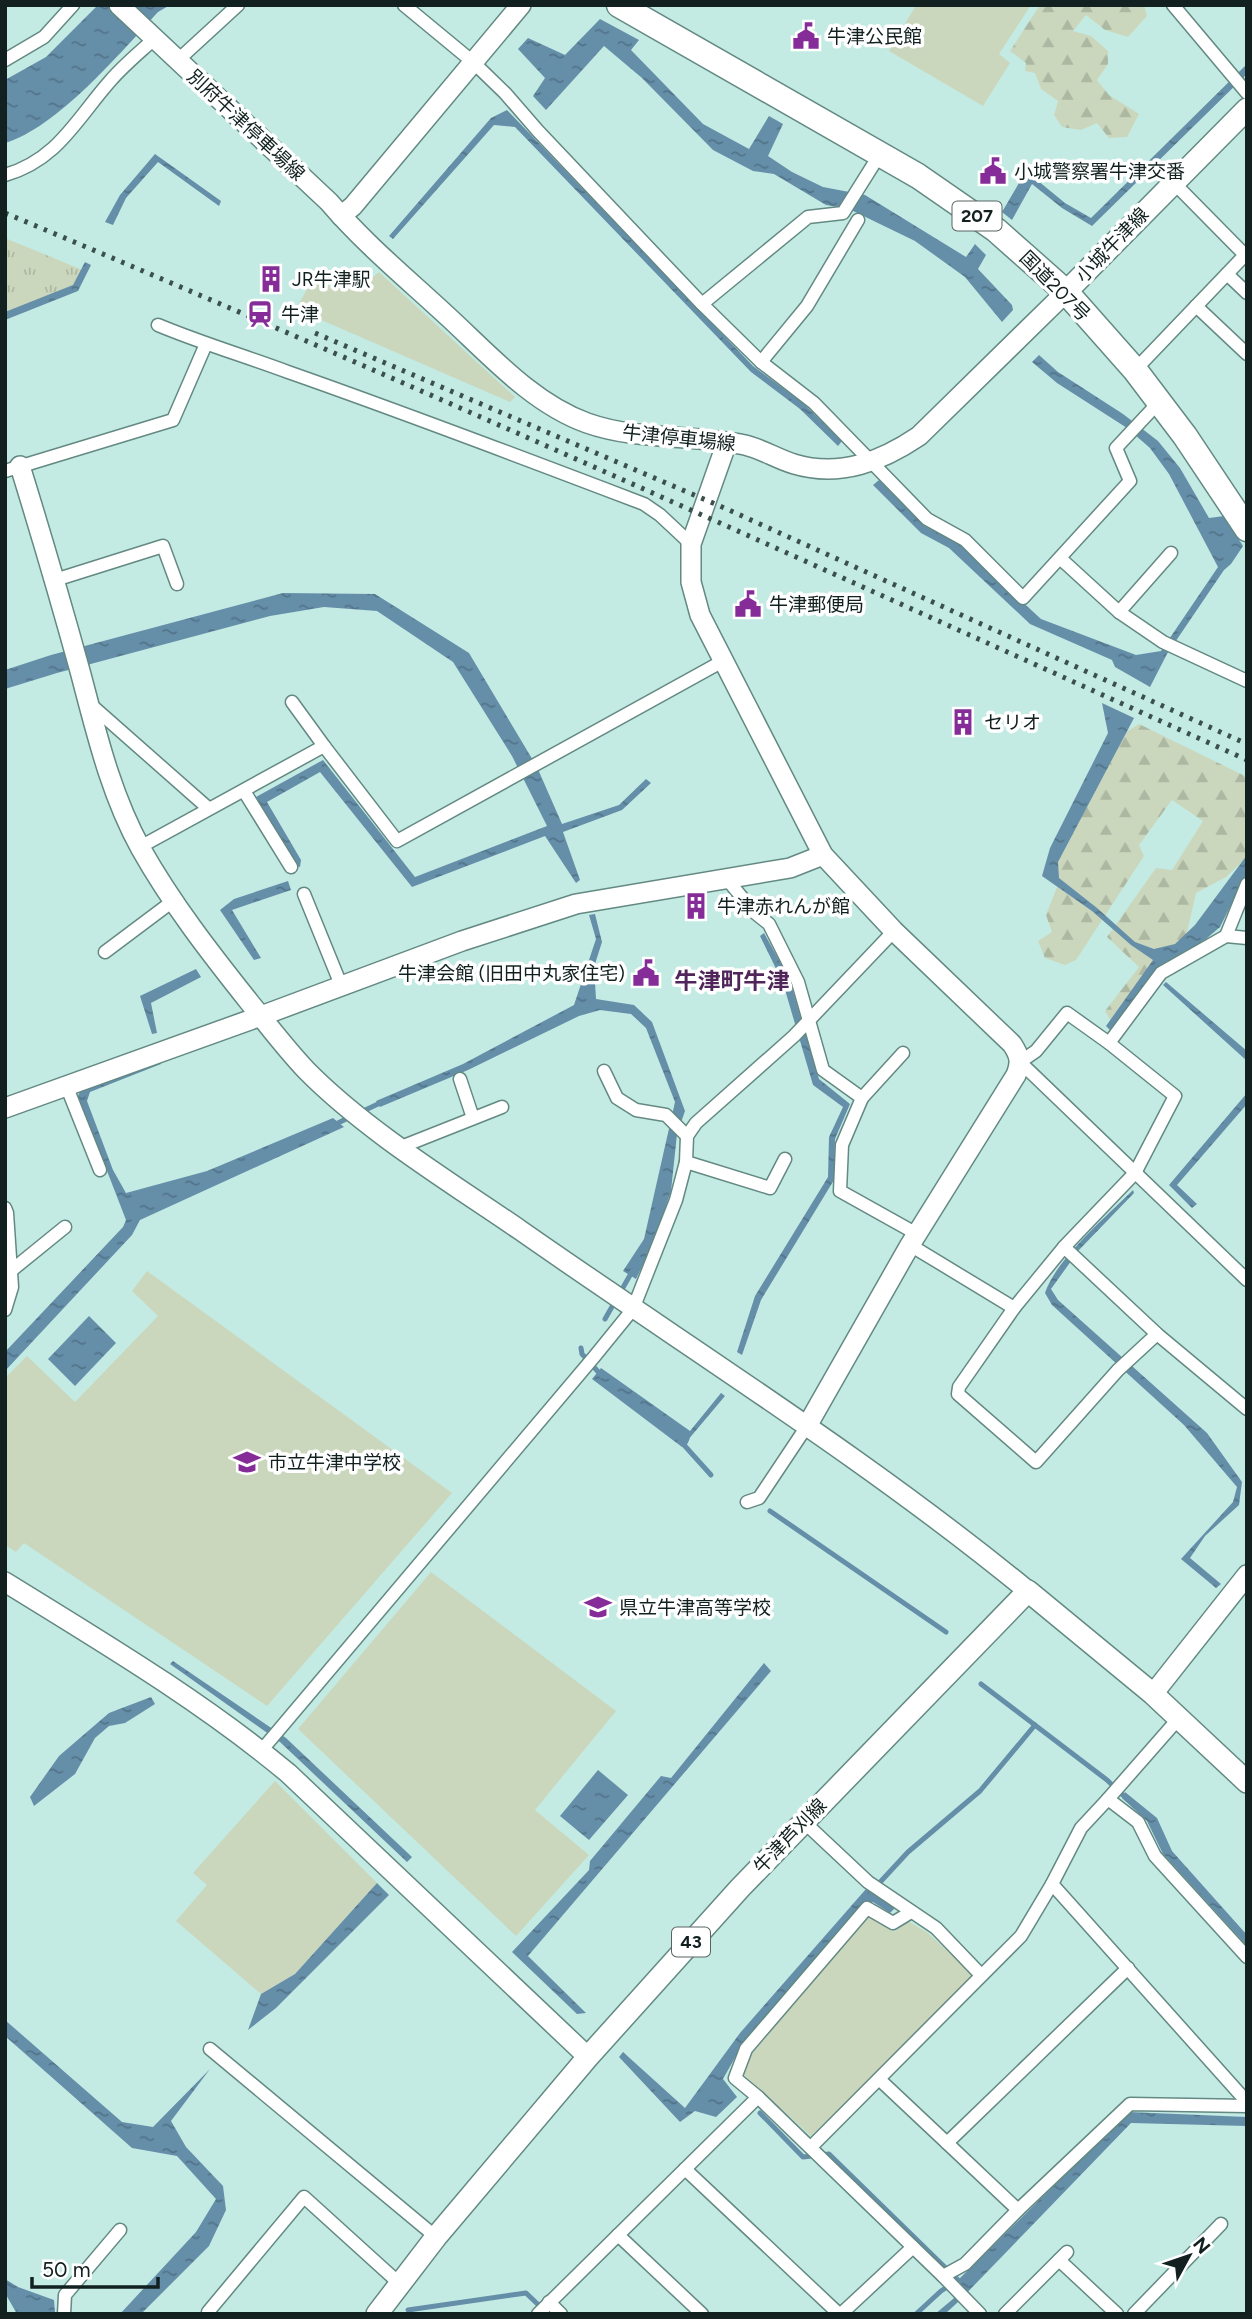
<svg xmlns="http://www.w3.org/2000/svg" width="1252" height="2319" font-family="Figtree,'Noto Sans JP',sans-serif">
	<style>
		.grass { fill: url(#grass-tufts) }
		.forest { fill: url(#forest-firs) }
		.park { fill: #cbd7bd }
		.water { fill: url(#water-ripples) }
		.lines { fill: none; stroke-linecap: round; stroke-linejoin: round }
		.stream { stroke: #658ea9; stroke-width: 5 }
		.street-casing { stroke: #638982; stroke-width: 15 }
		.secondary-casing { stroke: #638982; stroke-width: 22 }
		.primary-casing { stroke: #638982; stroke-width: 24 }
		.highway-casing { stroke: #638982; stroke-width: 27 }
		.street { stroke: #fff; stroke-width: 12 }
		.secondary { stroke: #fff; stroke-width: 19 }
		.primary { stroke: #fff; stroke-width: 21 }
		.highway { stroke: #fff; stroke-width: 24 }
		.rail { stroke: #3b504d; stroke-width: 5; stroke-dasharray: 3.5 7; stroke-linecap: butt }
		.labels { text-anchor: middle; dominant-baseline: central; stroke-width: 7; stroke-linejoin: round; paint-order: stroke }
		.shield { fill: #fff; stroke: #596462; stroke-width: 2 }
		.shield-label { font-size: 18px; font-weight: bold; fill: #12211f }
		.poi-label { font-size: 19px; fill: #12211f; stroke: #fff; text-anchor: start }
		.street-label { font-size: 19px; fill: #12211f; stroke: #fff }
		.quarter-label { font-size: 23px; font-weight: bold; fill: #502559; stroke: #fff }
	</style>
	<defs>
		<pattern id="grass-tufts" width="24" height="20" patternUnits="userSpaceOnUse" patternTransform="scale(1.75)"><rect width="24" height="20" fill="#cbd7bd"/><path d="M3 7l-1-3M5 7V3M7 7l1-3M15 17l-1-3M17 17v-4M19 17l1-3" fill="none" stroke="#adb8a2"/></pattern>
		<pattern id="forest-firs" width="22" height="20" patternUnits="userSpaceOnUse" patternTransform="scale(1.75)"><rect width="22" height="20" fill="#cbd7bd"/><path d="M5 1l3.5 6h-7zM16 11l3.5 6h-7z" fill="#adb8a2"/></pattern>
		<pattern id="water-ripples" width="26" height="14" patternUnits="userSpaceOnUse" patternTransform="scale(1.75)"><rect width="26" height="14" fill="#658ea9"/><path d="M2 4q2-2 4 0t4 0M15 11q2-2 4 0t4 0" fill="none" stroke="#527489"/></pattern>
	</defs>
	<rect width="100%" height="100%" fill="#c3ebe4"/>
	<path class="grass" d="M5,238L85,271L77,288L5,315Z"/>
	<g class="forest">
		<path d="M1040,5H1144L1147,16L1128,37L1105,30L1086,15L1073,31L1091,36L1108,51V64L1097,80L1109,95L1139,114L1127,137L1109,138L1097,123L1081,130L1062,127L1054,115L1058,101L1041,89L1035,73L1025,71L1026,63L1010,51Z"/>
		<path d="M1139,724L1247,777V857L1226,877L1196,893L1185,941L1157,964L1112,1023L1105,1011L1139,967L1107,937L1156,868L1172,870L1203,821L1172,800L1139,845L1144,856L1076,960L1065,965L1045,958L1038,941L1052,932L1046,915L1059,882L1053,859L1123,734Z"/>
	</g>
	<g class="park">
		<path d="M916,5H1031L999,54L1010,63L983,106L889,51Z"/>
		<path d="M379,272L515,397L510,402L296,309L312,280C344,290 351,296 379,272Z"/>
		<path d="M147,1271L452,1493L267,1706L24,1543L16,1552L5,1545V1378L27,1356L75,1402L158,1316L132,1291Z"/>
		<path d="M431,1572L616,1711L535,1810L589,1855L516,1936L298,1729Z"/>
		<path d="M275,1781L377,1883L295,1974L261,1994L176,1921L207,1885L193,1873Z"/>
		<path d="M867,1915L895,1932L908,1921L928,1933L974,1976L811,2136L743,2074L752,2054Z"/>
	</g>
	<g class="water">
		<path d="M98,5H170L158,12C121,52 57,128 5,143V80L46,57Z"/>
		<path d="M600,19L639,40L631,50L703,124L749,149L769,116L783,124L768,156L792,172L823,187L865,195L966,257L975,244L986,255L978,269L1012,305L1013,310L1002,322L965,277L915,241L849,209L826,205L774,174L753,171L713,150L642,78L604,46L546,110L533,96L545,78L518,49L528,38L565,55Z"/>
		<path d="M1247,64V74L1092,226L1062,208L1032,184L1012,220L1002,212L1026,171L1065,203L1091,218Z"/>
		<path d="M507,110L753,366L803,403L842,441L838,446L800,409L751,372L515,127L494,125L393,239L389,236L491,118Z"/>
		<path d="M155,154L221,201L219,206L158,162L126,198L113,225L105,222L120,195Z"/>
		<path d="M85,262L91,265L78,291L5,320V312L73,285Z"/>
		<path d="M1039,355L1058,372L1123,414L1158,441L1180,468L1209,518L1224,516L1243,546L1231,564L1224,570L1167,654L1150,687L1115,667L1112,660L1030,624L949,548L921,533L873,485L879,480L925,526L961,545L1041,619L1136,655L1161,651L1218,567L1169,474L1150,448L1127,428L1057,383L1032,362Z"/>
		<path d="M283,593L375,594L469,653L537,767L562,824L619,805L646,779L651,783L622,810L563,832L580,880L576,883L545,836L412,887L320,772L267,802L301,860L300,867L292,865L256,797L323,760L415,877L547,826L512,756L453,662L377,611L324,607L270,616L57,673L5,689V670L51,655Z"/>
		<path d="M1102,703L1134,718L1058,862L1059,878L1097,908L1135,942L1154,949L1175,944L1195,925L1247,855V873L1220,927L1206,939L1155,972L1110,1030L1106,1026L1153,960L1131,945L1092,911L1042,876L1050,848L1108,733Z"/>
		<path d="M288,881L291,890L232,910L261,958L254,960L220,910L234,899Z"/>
		<path d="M595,914L602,942L594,967L596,999L634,1005L652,1022L685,1111L677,1134L671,1191L653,1244L636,1279L623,1271L644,1239L675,1102L646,1028L631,1014L600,1010L579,1016L468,1070L380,1107L376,1101L463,1064L574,1005L596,939L589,915Z"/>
		<path d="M764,933L789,978L819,1079L850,1104L835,1139L834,1180L761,1300L742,1355L737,1352L755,1296L828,1177L829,1137L843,1107L813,1085L783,983L760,936Z"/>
		<path d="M196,969L201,977L151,1003L157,1033L152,1034L140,996Z"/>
		<path d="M1166,982L1247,1051V1061L1163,985Z"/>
		<path d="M160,1059L161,1064L90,1092L87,1101L113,1170L126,1193L207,1171L333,1118L344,1127L140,1220L132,1235L5,1371V1352L123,1227L126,1220L78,1096L81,1088Z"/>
		<path d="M1247,1093V1104L1177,1185L1197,1204L1192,1208L1169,1185Z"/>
		<path d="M1133,1190L1134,1193L1079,1250L1051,1289L1058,1300L1207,1433L1242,1482L1239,1505L1205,1536L1190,1558L1221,1584L1216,1588L1181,1559L1233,1502L1237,1487L1184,1425L1052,1305L1045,1293C1056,1259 1107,1216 1133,1190Z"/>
		<path d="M89,1316L116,1343L75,1386L48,1359Z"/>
		<path d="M601,1368L690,1431L721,1393L725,1396L682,1447L592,1379Z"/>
		<path d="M173,1661L286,1738L412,1857L407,1862L280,1742L170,1664Z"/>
		<path d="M764,1663L771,1671L528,1956L586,2013L577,2014L512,1952L589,1870L590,1861L661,1776L671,1778Z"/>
		<path d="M151,1697L155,1704L125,1723L109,1726L95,1738L75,1774L34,1806L30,1797L59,1756L109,1713Z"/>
		<path d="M598,1770L628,1795L589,1840L560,1816Z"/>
		<path d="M1125,1792L1157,1818L1172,1851L1247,1935V1946L1163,1854L1147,1821L1122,1798Z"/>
		<path d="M377,1883L389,1895L276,2008L248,2030L261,1994L295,1974Z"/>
		<path d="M866,1889L896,1907L890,1913L873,1902L863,1903L741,2047L723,2079L737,2097L716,2117L695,2111L680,2122L619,2057L623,2052L685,2108L740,2033Z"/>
		<path d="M5,2020L122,2122L153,2127L210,2069L171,2121L186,2147L223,2186L226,2210L209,2246L141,2314H120L196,2232L216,2199L177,2156L132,2148L5,2036Z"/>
		<path d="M1129,2112L1247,2117V2126L1131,2123L957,2303L945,2314H935L953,2299L963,2287L958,2280Z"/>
		<path d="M5,2279L18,2287L54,2300L55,2313L17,2314L5,2293Z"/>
	</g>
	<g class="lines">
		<g class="stream">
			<path d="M359,1113L378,1104"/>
			<path d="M338,1123L350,1117"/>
			<path d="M605,1319L633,1270"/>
			<path d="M581,1348L582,1354L602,1376"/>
			<path d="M687,1439L684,1445L711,1475"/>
			<path d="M770,1511L946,1632"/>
			<path d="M981,1684L1107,1780L1127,1799"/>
			<path d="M871,1892L908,1852L980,1791L1035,1725"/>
			<path d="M760,2113L803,2157L829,2154L958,2280L941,2291L916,2314"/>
			<path d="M408,2310L526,2293L548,2314"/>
		</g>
		<defs>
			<g id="street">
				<path d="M404,5L473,62L505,93L538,131L702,304L761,362L814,403L927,519L965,540L1023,598L1130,481L1116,448L1159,402"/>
				<path d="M1173,5L1247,93"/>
				<path d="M5,60L44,37L73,5"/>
				<path d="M177,61L238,5"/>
				<path d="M5,175C58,160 77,118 111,80C124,65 140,52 154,39"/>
				<path d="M1227,274L1247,293"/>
				<path d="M702,304L808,217L843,213L880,154"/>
				<path d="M1196,306L1247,354"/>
				<path d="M158,325C201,343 245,356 288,372C408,414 526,459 644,504L660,515L691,544"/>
				<path d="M761,362L807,306L858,220"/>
				<path d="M1135,370L1245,255L1174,183"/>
				<path d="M5,471L173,420L206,344"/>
				<path d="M1061,559L1119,612L1163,642L1247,681"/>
				<path d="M55,580L163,546L177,584"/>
				<path d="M1119,612L1171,553"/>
				<path d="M292,702L324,746"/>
				<path d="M90,704L208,808"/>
				<path d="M244,791L291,867"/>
				<path d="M140,847L324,746L397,841L723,661"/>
				<path d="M726,878L754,912L769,924L798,982L823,1070L862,1098"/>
				<path d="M304,894L341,985"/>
				<path d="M1226,936L1247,884"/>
				<path d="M1247,938L1226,936L1161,973L1109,1043L1067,1013L1036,1051L1020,1062L1247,1280"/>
				<path d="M105,952L173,901"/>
				<path d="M1109,1043L1175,1096L1135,1173L1064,1247L1014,1308L959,1387L958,1394L1036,1462L1118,1370L1157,1334"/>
				<path d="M903,1053L862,1098L842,1145L840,1191L917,1234"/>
				<path d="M604,1071L617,1098L636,1110L666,1115L687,1136"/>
				<path d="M460,1079L473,1118"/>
				<path d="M66,1085L100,1170"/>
				<path d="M401,1147L502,1107"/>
				<path d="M686,1162L770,1188L785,1159"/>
				<path d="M5,1208L7,1213L12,1287L5,1310"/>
				<path d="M910,1245L1014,1308"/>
				<path d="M1064,1247L1157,1334L1247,1409"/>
				<path d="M12,1270L65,1227"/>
				<path d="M747,1502L759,1498L807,1426"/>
				<path d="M261,1751L594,1357L633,1309L676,1200L686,1162L687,1136L696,1123L794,1036L894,931"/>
				<path d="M1108,1799L1179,1718"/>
				<path d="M804,1822L868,1882L936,1928L981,1975"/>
				<path d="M1052,1884L1247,2102"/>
				<path d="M210,2049L436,2237"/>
				<path d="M880,2080L947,2143L1128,1968"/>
				<path d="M758,2097L735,2078L746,2049L867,1908L893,1923L911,1912"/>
				<path d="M947,2143L1018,2210"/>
				<path d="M811,2147L1021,1936L1052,1884L1081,1828L1108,1799L1138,1822L1155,1856L1247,1957"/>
				<path d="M685,2169L839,2314"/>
				<path d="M618,2235L702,2314"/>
				<path d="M1059,2260L1117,2314"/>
				<path d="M943,2276L965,2264L1018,2210L1130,2104L1247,2106"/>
				<path d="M549,2302L561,2314"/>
				<path d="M208,2312L304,2197L400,2284"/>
				<path d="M64,2314L65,2295L120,2230"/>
				<path d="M538,2314L758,2097L943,2276L980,2314"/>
				<path d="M841,2314L913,2247"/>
				<path d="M1005,2314L1067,2252"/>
				<path d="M1134,2314L1221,2224"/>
			</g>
			<g id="secondary">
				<path d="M119,5L329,202C364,243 405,277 444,313C487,352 531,403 587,423C638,441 692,434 745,445C762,449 777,459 794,464C840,478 882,461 919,436L1066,292"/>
				<path d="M341,216L353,206L521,5"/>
				<path d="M727,442L691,544V582L700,615L823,855L894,931L1012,1044C1020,1056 1021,1062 1016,1075L910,1245L807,1426"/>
				<path d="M20,466C41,534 61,602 80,671C96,731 110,793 141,849C172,904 211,954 250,1003C268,1025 286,1049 306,1070C365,1130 450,1182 520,1230C690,1349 867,1459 1028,1591"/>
				<path d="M5,1108L261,1016L462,941L576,904L790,868L823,855"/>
				<path d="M5,1582C102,1642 200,1700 288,1773L588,2057"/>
				<path d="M1153,1694L1247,1575"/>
			</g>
			<g id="primary">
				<path d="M1066,292L1247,109"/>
				<path d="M377,2314L436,2237L588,2057L740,1888L1028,1591L1153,1694L1247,1782"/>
			</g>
			<path id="highway" d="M619,5L918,176L996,230L1066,292L1135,370L1185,436L1247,529"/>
		</defs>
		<use href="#street" class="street-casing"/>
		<use href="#secondary" class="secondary-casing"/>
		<use href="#primary" class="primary-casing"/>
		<use href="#highway" class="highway-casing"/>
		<use href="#street" class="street"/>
		<use href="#secondary" class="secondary"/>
		<use href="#primary" class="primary"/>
		<use href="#highway" class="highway"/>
		<g class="rail">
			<path d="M5,213C423,387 834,574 1247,760"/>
			<path d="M315,333L720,506L1247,744"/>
		</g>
	</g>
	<defs>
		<symbol id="civic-bare" viewBox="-9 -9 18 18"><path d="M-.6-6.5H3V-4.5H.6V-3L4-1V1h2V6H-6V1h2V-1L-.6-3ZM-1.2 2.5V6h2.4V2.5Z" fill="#852c98" stroke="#fff" stroke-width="2.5" paint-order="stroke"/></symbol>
		<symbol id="building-bare" viewBox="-9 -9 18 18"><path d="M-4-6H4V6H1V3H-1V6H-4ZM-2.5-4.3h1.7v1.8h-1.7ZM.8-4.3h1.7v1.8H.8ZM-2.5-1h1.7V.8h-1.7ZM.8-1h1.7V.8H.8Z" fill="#852c98" stroke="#fff" stroke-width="2.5" paint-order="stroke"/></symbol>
		<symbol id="station-bare" viewBox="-9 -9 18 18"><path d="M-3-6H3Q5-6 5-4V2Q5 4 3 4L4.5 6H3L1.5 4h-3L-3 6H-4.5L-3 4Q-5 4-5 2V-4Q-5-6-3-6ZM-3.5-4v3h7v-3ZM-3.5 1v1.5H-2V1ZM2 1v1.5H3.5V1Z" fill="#852c98" stroke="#fff" stroke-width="2.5" paint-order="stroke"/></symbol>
		<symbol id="school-bare" viewBox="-9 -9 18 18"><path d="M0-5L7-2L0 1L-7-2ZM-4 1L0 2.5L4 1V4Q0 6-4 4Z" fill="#852c98" stroke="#fff" stroke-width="2.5" paint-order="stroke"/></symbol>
	</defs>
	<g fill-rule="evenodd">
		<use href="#civic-bare" x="787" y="17" width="38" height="38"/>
		<use href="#civic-bare" x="974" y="152" width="38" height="38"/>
		<use href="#building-bare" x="252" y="260" width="38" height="38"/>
		<use href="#station-bare" x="241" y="295" width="38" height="38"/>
		<use href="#civic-bare" x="729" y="585" width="38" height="38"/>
		<use href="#building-bare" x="944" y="703" width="38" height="38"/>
		<use href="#building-bare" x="677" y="887" width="38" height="38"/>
		<use href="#civic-bare" x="627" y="954" width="38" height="38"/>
		<use href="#school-bare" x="228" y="1443" width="38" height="38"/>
		<use href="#school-bare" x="579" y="1588" width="38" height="38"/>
	</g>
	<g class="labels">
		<g class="shield">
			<rect x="952.5" y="201.5" width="49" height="29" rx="5"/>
			<rect x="672" y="1927.5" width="38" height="29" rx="5"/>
		</g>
		<g class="shield-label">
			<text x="977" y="216">207</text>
			<text x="691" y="1942">43</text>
		</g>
		<g class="poi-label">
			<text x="827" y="36">牛津公民館</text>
			<text x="1014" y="171">小城警察署牛津交番</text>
			<text x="292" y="279">JR牛津駅</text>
			<text x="281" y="314">牛津</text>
			<text x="769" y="604">牛津郵便局</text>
			<text x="984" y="722">セリオ</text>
			<text x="717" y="906">牛津赤れんが館</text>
			<text x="625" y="973" text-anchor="end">牛津会館 (旧田中丸家住宅)</text>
			<text x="268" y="1462">市立牛津中学校</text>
			<text x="619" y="1607">県立牛津高等学校</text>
		</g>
		<g class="street-label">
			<text transform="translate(246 125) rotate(43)">別府牛津停車場線</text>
			<text transform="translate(1112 245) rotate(-46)">小城牛津線</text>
			<text transform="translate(1055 286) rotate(45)">国道207号</text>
			<text transform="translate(679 438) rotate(6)">牛津停車場線</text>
			<text transform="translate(790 1836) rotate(-46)">牛津芦刈線</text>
		</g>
		<g class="quarter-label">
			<text x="732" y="981">牛津町牛津</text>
		</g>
	</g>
	<rect width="1252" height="2319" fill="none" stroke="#12211f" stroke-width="14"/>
	<g transform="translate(1189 2256) rotate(50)" stroke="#ffffff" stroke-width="5" paint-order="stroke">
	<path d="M0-5L12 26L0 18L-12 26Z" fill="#12211f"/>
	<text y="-10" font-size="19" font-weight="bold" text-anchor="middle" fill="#12211f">N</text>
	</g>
	<path d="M32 2277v10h126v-10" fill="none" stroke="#12211f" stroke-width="3.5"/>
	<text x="42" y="2277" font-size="21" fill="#12211f" stroke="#ffffff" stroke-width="5" paint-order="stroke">50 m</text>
</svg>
